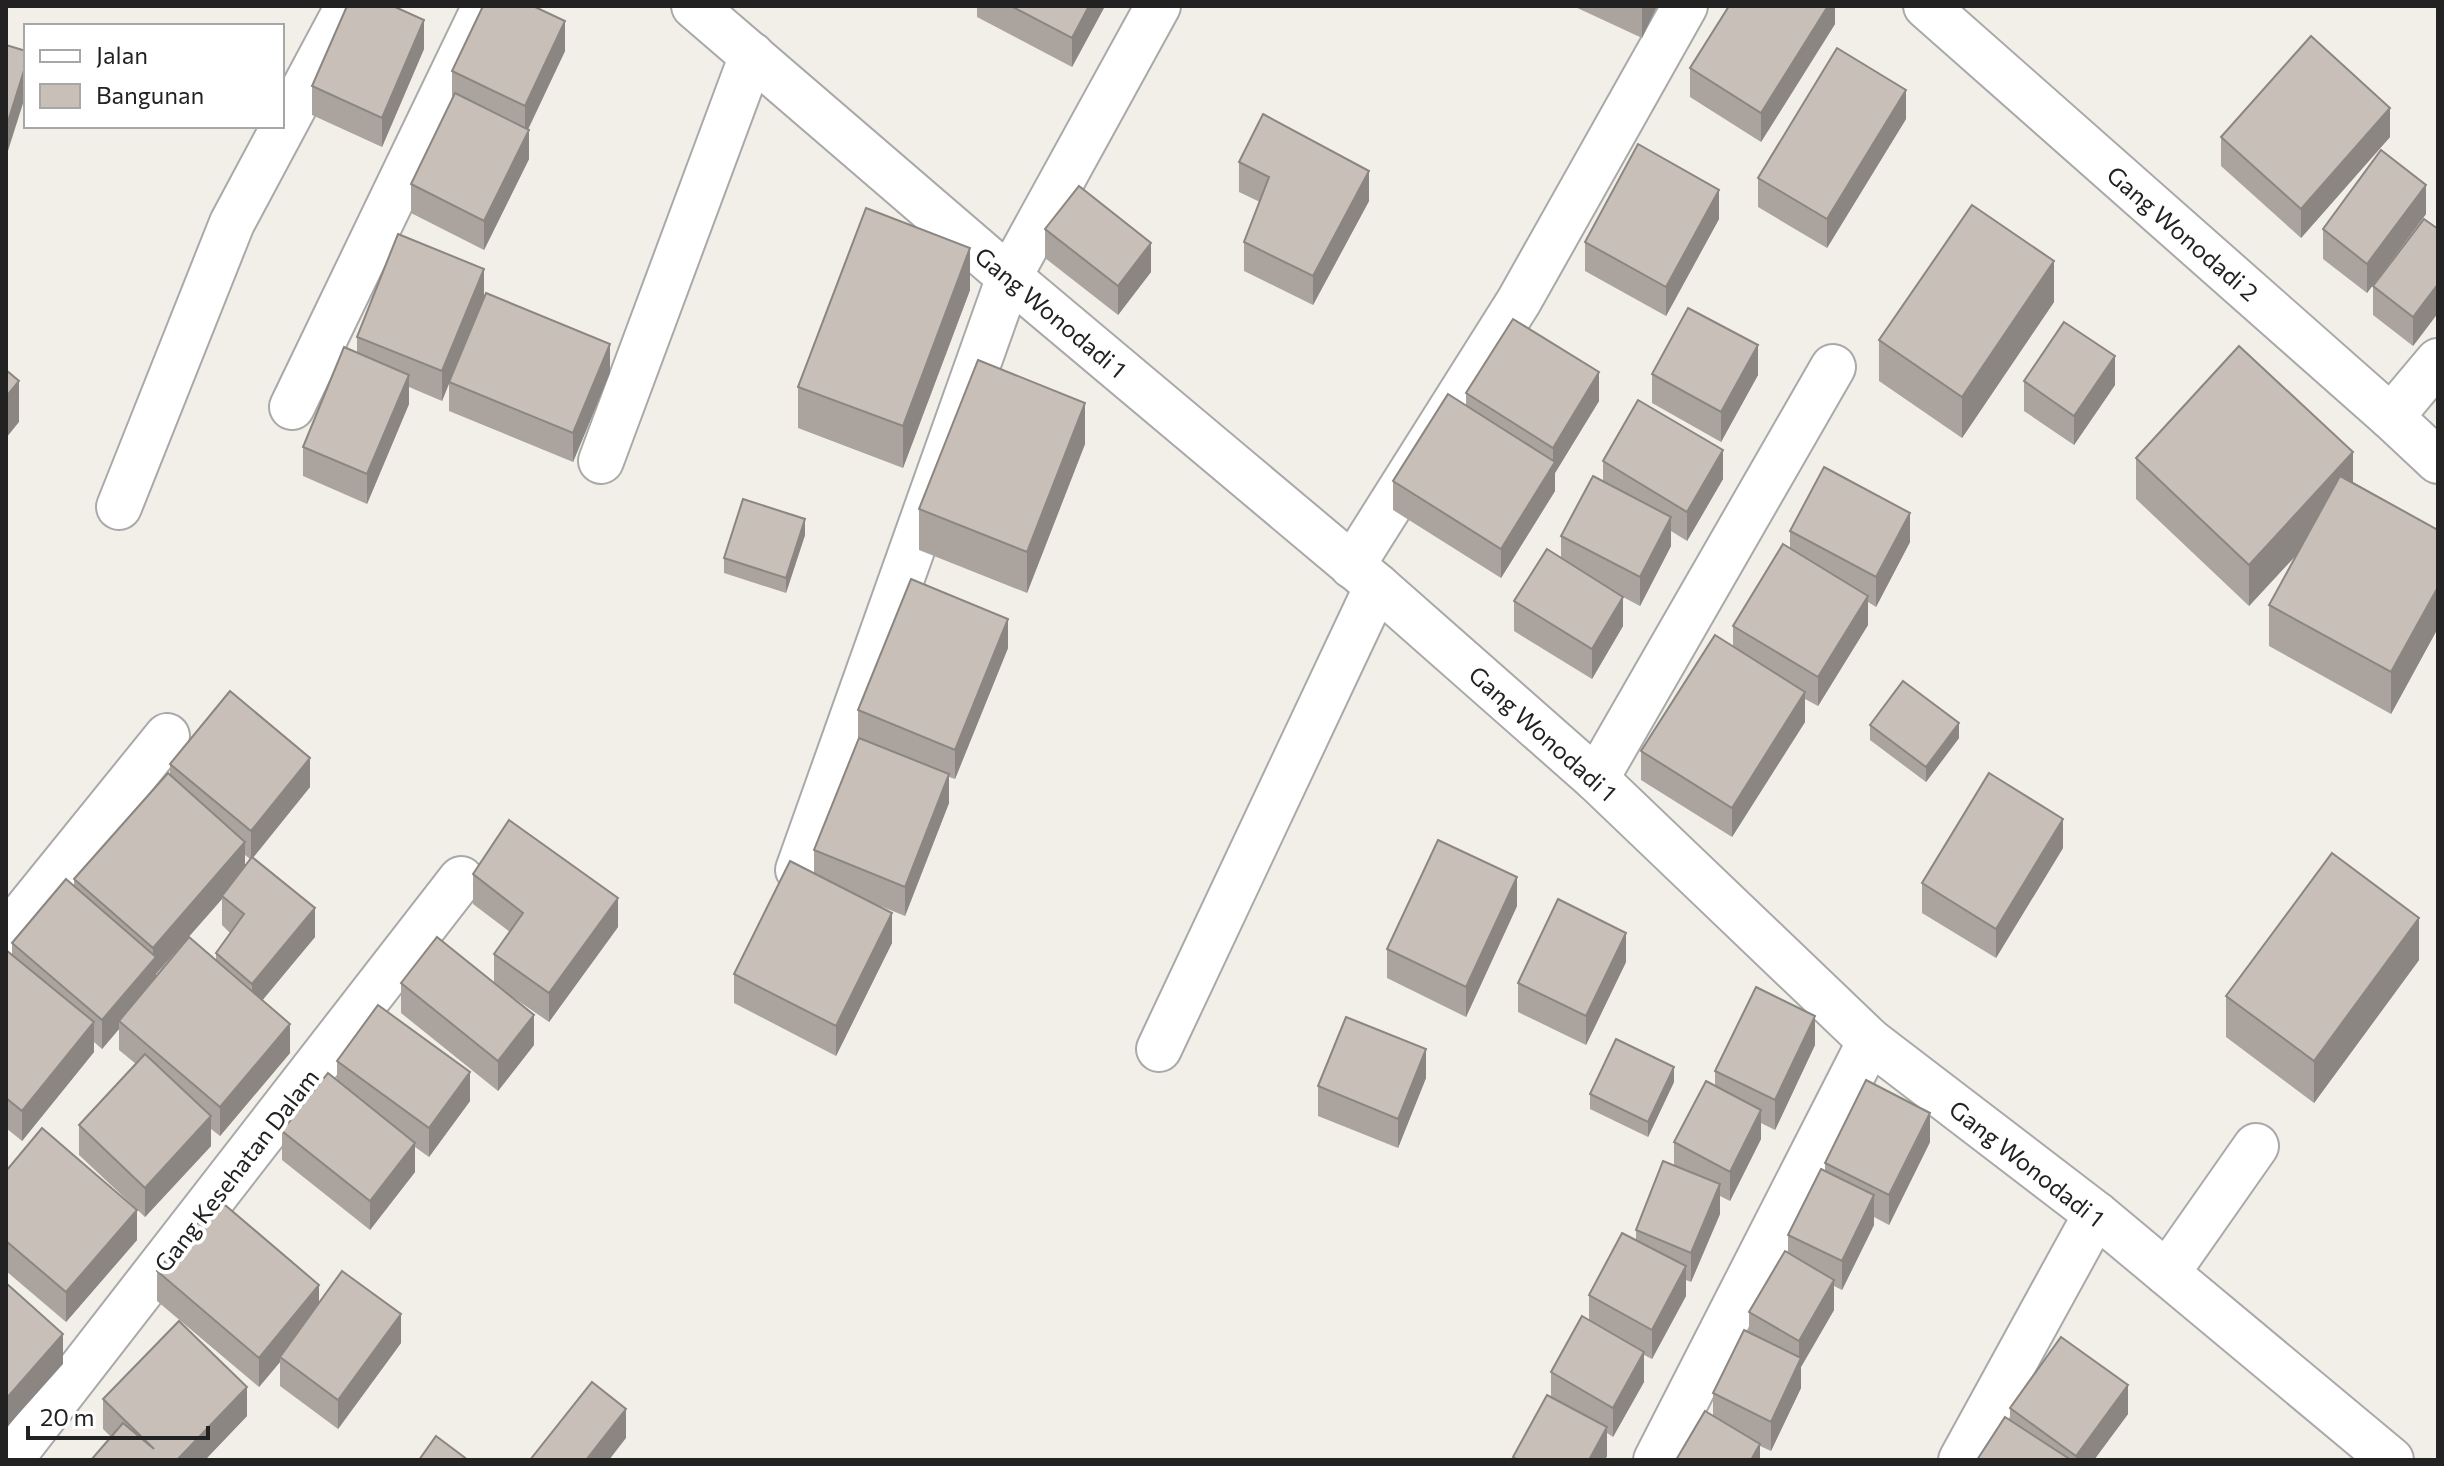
<svg xmlns="http://www.w3.org/2000/svg" width="2444" height="1466" font-family="Commissioner,sans-serif">
	<style>
		.lines { fill: none; stroke-linecap: round; stroke-linejoin: round }
		.minor-casing { stroke: #a9a9a9; stroke-width: 48 }
		.minor { stroke: #fff; stroke-width: 44 }
		.wall { fill: #aba49e; fill-rule: evenodd }
		.shaded-wall { fill: #8b8681 }
		.building { fill: #c7bfb8; stroke: #8b8681; stroke-width: 2 }
		.labels { text-anchor: middle; dominant-baseline: central; stroke-width: 8; stroke-linejoin: round; paint-order: stroke }
		.street-label { font-size: 24px; fill: #222; stroke: #fff }
	</style>
	<rect width="100%" height="100%" fill="#f2efe9"/>
	<g class="lines">
		<defs>
			<g id="minor">
				<path d="M694,6L1009,277L1377,586L1596,779L1870,1041L2096,1214L2391,1460"/>
				<path d="M1926,6L2391,417L2438,461"/>
				<path d="M292,407L485,6"/>
				<path d="M2391,417L2438,361"/>
				<path d="M601,461L752,55"/>
				<path d="M119,507L232,223L348,6"/>
				<path d="M1352,566L1519,301L1685,6"/>
				<path d="M1596,779L1833,367"/>
				<path d="M798,870L1009,277L1158,6"/>
				<path d="M6,935L167,736"/>
				<path d="M1159,1049L1377,586"/>
				<path d="M2167,1273L2256,1146"/>
				<path d="M10,1460L461,879"/>
				<path d="M1656,1460L1870,1041"/>
				<path d="M1961,1460L2096,1214"/>
			</g>
		</defs>
		<use href="#minor" class="minor-casing"/>
		<use href="#minor" class="minor"/>
	</g>
	<g class="wall">
		<path d="M977,6H1105L1072,67L977,17Z"/>
		<path d="M1573,6H1657L1642,38Z"/>
		<path d="M1835,6V24L1761,142L1690,97V68Z"/>
		<path d="M424,49L382,147L312,115V86Z"/>
		<path d="M565,51L528,130L529,159L484,250L411,213V184L452,99V71Z"/>
		<path d="M1906,119L1827,248L1758,207V178Z"/>
		<path d="M2221,137H2390L2301,238L2221,166Z"/>
		<path d="M1239,162L1369,201L1313,305L1244,271V242L1260,202L1239,192Z"/>
		<path d="M2426,214L2367,293L2323,259V229Z"/>
		<path d="M1719,219L1666,316L1585,271V242Z"/>
		<path d="M1045,229L1151,272L1118,315L1045,258Z"/>
		<path d="M2438,229V313L2413,346L2373,315V286Z"/>
		<path d="M970,290L903,468L798,428V387Z"/>
		<path d="M484,297L610,373L573,462L449,411V383L442,401L409,387V404L367,504L303,476V447L357,353V337Z"/>
		<path d="M2054,302L1962,438L1879,381V340Z"/>
		<path d="M1652,374L1758,375L1721,442L1652,403Z"/>
		<path d="M2024,381L2115,385L2074,445L2024,411Z"/>
		<path d="M1466,393L1599,401L1555,473V491L1501,578L1393,510V481L1466,406Z"/>
		<path d="M1085,444L1027,593L919,550V509Z"/>
		<path d="M2136,458L2353,482L2438,530V628L2391,714L2269,646V605L2297,554L2249,606L2136,499Z"/>
		<path d="M1603,461L1723,479L1687,541L1671,531V546L1640,606L1623,597V626L1592,679L1514,631V601L1561,558V536L1603,481Z"/>
		<path d="M1790,531L1910,542L1876,607L1868,602V625L1818,706L1805,699V722L1732,837L1641,780V751L1733,647V626L1790,548Z"/>
		<path d="M805,535L786,593L724,573V558Z"/>
		<path d="M1008,648L955,779L949,777V803L905,916L873,903L892,943L836,1056L734,1003V974L814,873V850L858,739V710Z"/>
		<path d="M1870,725L1959,738L1926,782L1870,740Z"/>
		<path d="M170,764L310,787L253,858L315,937L262,1000L290,1053L220,1136L211,1129V1146L145,1217L79,1155V1125L136,1064L119,1050V1029L102,1049L94,1042V1052L22,1141L6,1128V950L12,955V943L74,886V879L170,776ZM245,855L250,859L245,865ZM222,899V925L230,933L216,953V960L156,976V974Z"/>
		<path d="M2063,848L1996,958L1922,913V883Z"/>
		<path d="M473,874L618,927L549,1022L501,989L534,1045L498,1091L401,1013V983H494V954L510,932L473,904Z"/>
		<path d="M1517,906L1466,1017L1387,978V949Z"/>
		<path d="M2419,960L2314,1103L2226,1037V996Z"/>
		<path d="M1626,962L1586,1045L1518,1012V983Z"/>
		<path d="M1815,1045L1775,1130L1761,1123V1139L1730,1201L1720,1196V1214L1691,1282L1686,1280V1296L1652,1359L1644,1355V1382L1613,1437L1607,1433V1456L1605,1460H1513V1457L1551,1397V1372L1589,1320V1295L1636,1241V1230L1674,1166V1142L1715,1085V1071Z"/>
		<path d="M337,1061L470,1101L429,1157L415,1147V1172L370,1230L282,1160V1131L337,1081Z"/>
		<path d="M1426,1078L1398,1148L1318,1116V1086Z"/>
		<path d="M1674,1082L1648,1137L1590,1109V1094Z"/>
		<path d="M1930,1142L1889,1225L1874,1217V1225L1842,1290L1834,1286V1310L1801,1367V1388L1771,1451L1760,1446V1460L1713,1416V1393L1749,1333V1312L1788,1253V1235L1825,1171V1163Z"/>
		<path d="M6,1171L137,1240L66,1322L6,1271Z"/>
		<path d="M157,1271L319,1302L401,1343L338,1429L280,1386V1362L259,1387L157,1301Z"/>
		<path d="M103,1399L247,1416L205,1460L111,1437L103,1429Z"/>
		<path d="M2010,1408L2128,1414L2094,1460H1977L2010,1421Z"/>
	</g>
	<g class="shaded-wall">
		<path d="M1089,6H1105L1072,67V38Z"/>
		<path d="M1642,6H1657L1642,38Z"/>
		<path d="M1828,6H1835V24L1761,142V113Z"/>
		<path d="M424,20V49L382,147V118Z"/>
		<path d="M565,21V51L525,135V106Z"/>
		<path d="M26,64V94L6,157V128Z"/>
		<path d="M1906,90V119L1827,248V219Z"/>
		<path d="M2390,108V137L2301,238V209Z"/>
		<path d="M529,130V159L484,250V221Z"/>
		<path d="M1369,171V201L1313,305V276Z"/>
		<path d="M2426,185V214L2367,293V264Z"/>
		<path d="M1719,190V219L1666,316V287Z"/>
		<path d="M1151,243V272L1118,315V286Z"/>
		<path d="M970,248V290L903,468V426Z"/>
		<path d="M2054,261V302L1962,438V397Z"/>
		<path d="M484,269V298L442,401V371Z"/>
		<path d="M2438,284V313L2413,346V317Z"/>
		<path d="M610,344V373L573,462V433Z"/>
		<path d="M1758,345V375L1721,442V412Z"/>
		<path d="M2115,356V385L2074,445V416Z"/>
		<path d="M1599,372V401L1555,473V491L1501,578V549L1553,465V448Z"/>
		<path d="M409,375V404L367,504V474Z"/>
		<path d="M19,381V422L6,438V397Z"/>
		<path d="M1085,403V444L1027,593V552Z"/>
		<path d="M1723,450V479L1687,541V512Z"/>
		<path d="M2353,452V494L2249,606V565Z"/>
		<path d="M1910,513V542L1876,607V577Z"/>
		<path d="M1671,517V546L1640,606V577Z"/>
		<path d="M805,519V535L786,593V578Z"/>
		<path d="M2438,587V628L2391,714V672Z"/>
		<path d="M1868,596V625L1818,706V677Z"/>
		<path d="M1623,597V626L1592,679V649Z"/>
		<path d="M1008,619V648L955,779V750Z"/>
		<path d="M1805,692V722L1732,837V808Z"/>
		<path d="M1959,723V738L1926,782V767Z"/>
		<path d="M310,758V787L251,860V831Z"/>
		<path d="M949,774V803L905,916V887Z"/>
		<path d="M2063,819V848L1996,958V929Z"/>
		<path d="M245,842V872L222,896V899L156,974V986L119,1021V1029L102,1049V1020L153,961V948Z"/>
		<path d="M1517,877V906L1466,1017V987Z"/>
		<path d="M618,898V927L549,1022V993Z"/>
		<path d="M315,908V937L252,1013V984Z"/>
		<path d="M892,913V943L836,1056V1026Z"/>
		<path d="M2419,918V960L2314,1103V1061Z"/>
		<path d="M1626,933V962L1586,1045V1016Z"/>
		<path d="M534,1015V1045L498,1091V1061Z"/>
		<path d="M1815,1016V1045L1775,1130V1100Z"/>
		<path d="M94,1022V1052L22,1141V1111Z"/>
		<path d="M290,1024V1053L220,1136V1107Z"/>
		<path d="M1426,1049V1078L1398,1148V1119Z"/>
		<path d="M1674,1067V1082L1648,1137V1122Z"/>
		<path d="M470,1072V1101L429,1157V1128Z"/>
		<path d="M1761,1110V1139L1730,1201V1172Z"/>
		<path d="M1930,1113V1142L1889,1225V1195Z"/>
		<path d="M211,1116V1146L145,1217V1188Z"/>
		<path d="M415,1143V1172L370,1230V1201Z"/>
		<path d="M1720,1184V1214L1691,1282V1253Z"/>
		<path d="M1874,1195V1225L1842,1290V1261Z"/>
		<path d="M137,1210V1240L66,1322V1292Z"/>
		<path d="M1686,1266V1296L1652,1359V1330Z"/>
		<path d="M1834,1280V1310L1801,1367V1388L1771,1451V1422L1799,1363V1341Z"/>
		<path d="M319,1285V1314L280,1357V1362L259,1387V1358Z"/>
		<path d="M401,1314V1343L338,1429V1400Z"/>
		<path d="M63,1334V1364L6,1428V1399Z"/>
		<path d="M1644,1352V1382L1613,1437V1408Z"/>
		<path d="M2128,1385V1414L2094,1460H2076V1456Z"/>
		<path d="M247,1387V1416L205,1460H177Z"/>
		<path d="M626,1409V1438L609,1460H586Z"/>
		<path d="M1607,1427V1456L1605,1460H1589Z"/>
		<path d="M1760,1444V1460H1751Z"/>
	</g>
	<g class="building">
		<path d="M347,6H393L424,20L382,118L312,86Z"/>
		<path d="M483,6H533L565,21L525,106L452,71Z"/>
		<path d="M1011,6H1089L1072,38Z"/>
		<path d="M1729,6H1828L1761,113L1690,68Z"/>
		<path d="M2311,36L2390,108L2301,209L2221,137Z"/>
		<path d="M6,45L26,51V64L6,128Z"/>
		<path d="M1837,48L1906,90L1827,219L1758,178Z"/>
		<path d="M455,93L529,130L484,221L411,184Z"/>
		<path d="M1263,114L1369,171L1313,276L1244,242L1269,177L1239,162Z"/>
		<path d="M1638,144L1719,190L1666,287L1585,242Z"/>
		<path d="M2381,150L2426,185L2367,264L2323,229Z"/>
		<path d="M1079,186L1151,243L1118,286L1045,229Z"/>
		<path d="M1972,205L2054,261L1962,397L1879,340Z"/>
		<path d="M866,208L970,248L903,426L798,387Z"/>
		<path d="M2424,219L2438,229V284L2413,317L2373,286Z"/>
		<path d="M398,234L484,269L442,371L357,337Z"/>
		<path d="M486,293L610,344L573,433L449,382Z"/>
		<path d="M1688,308L1758,345L1721,412L1652,374Z"/>
		<path d="M1513,319L1599,372L1553,448L1466,393Z"/>
		<path d="M2064,322L2115,356L2074,416L2024,381Z"/>
		<path d="M2239,346L2353,452L2249,565L2136,458Z"/>
		<path d="M344,347L409,375L367,474L303,447Z"/>
		<path d="M978,360L1085,403L1027,552L919,509Z"/>
		<path d="M6,370L19,381L6,397Z"/>
		<path d="M1448,394L1555,462L1501,549L1393,481Z"/>
		<path d="M1638,400L1723,450L1687,512L1603,461Z"/>
		<path d="M1824,467L1910,513L1876,577L1790,531Z"/>
		<path d="M1593,476L1671,517L1640,577L1561,536Z"/>
		<path d="M2340,476L2438,530V587L2391,672L2269,605Z"/>
		<path d="M743,499L805,519L786,578L724,558Z"/>
		<path d="M1783,544L1868,596L1818,677L1733,626Z"/>
		<path d="M1547,549L1623,597L1592,649L1514,601Z"/>
		<path d="M911,579L1008,619L955,750L858,710Z"/>
		<path d="M1715,635L1805,692L1732,808L1641,751Z"/>
		<path d="M1903,681L1959,723L1926,767L1870,725Z"/>
		<path d="M230,691L310,758L251,831L170,764Z"/>
		<path d="M859,738L949,774L905,887L814,850Z"/>
		<path d="M168,773L245,842L153,948L74,879Z"/>
		<path d="M1989,773L2063,819L1996,929L1922,883Z"/>
		<path d="M509,820L618,898L549,993L494,954L523,913L473,874Z"/>
		<path d="M1438,840L1517,877L1466,987L1387,949Z"/>
		<path d="M2332,853L2419,918L2314,1061L2226,996Z"/>
		<path d="M252,857L315,908L252,984L216,953L244,914L222,896Z"/>
		<path d="M790,861L892,913L836,1026L734,974Z"/>
		<path d="M66,879L156,957L102,1020L12,943Z"/>
		<path d="M1558,899L1626,933L1586,1016L1518,983Z"/>
		<path d="M189,937L290,1024L220,1107L119,1021Z"/>
		<path d="M437,937L534,1015L498,1061L401,983Z"/>
		<path d="M6,950L94,1022L22,1111L6,1098Z"/>
		<path d="M1756,987L1815,1016L1775,1100L1715,1071Z"/>
		<path d="M378,1005L470,1072L429,1128L337,1061Z"/>
		<path d="M1346,1017L1426,1049L1398,1119L1318,1086Z"/>
		<path d="M1616,1039L1674,1067L1648,1122L1590,1094Z"/>
		<path d="M145,1054L211,1116L145,1188L79,1125Z"/>
		<path d="M328,1073L415,1143L370,1201L282,1131Z"/>
		<path d="M1866,1080L1930,1113L1889,1195L1825,1163Z"/>
		<path d="M1706,1081L1761,1110L1730,1172L1674,1142Z"/>
		<path d="M42,1128L137,1210L66,1292L6,1241V1171Z"/>
		<path d="M1663,1161L1720,1184L1691,1253L1636,1230Z"/>
		<path d="M1821,1169L1874,1195L1842,1261L1788,1235Z"/>
		<path d="M218,1199L319,1285L259,1358L157,1271Z"/>
		<path d="M1622,1233L1686,1266L1652,1330L1589,1295Z"/>
		<path d="M1785,1251L1834,1280L1799,1341L1749,1312Z"/>
		<path d="M342,1271L401,1314L338,1400L280,1357Z"/>
		<path d="M6,1283L63,1334L6,1399Z"/>
		<path d="M1582,1316L1644,1352L1613,1408L1551,1372Z"/>
		<path d="M179,1321L247,1387L177,1460H91L123,1423L154,1449L103,1399Z"/>
		<path d="M1744,1330L1801,1358L1771,1422L1713,1393Z"/>
		<path d="M2061,1337L2128,1385L2076,1456L2010,1408Z"/>
		<path d="M592,1382L626,1409L586,1460H530Z"/>
		<path d="M1547,1395L1607,1427L1589,1460H1518L1513,1457Z"/>
		<path d="M1705,1411L1760,1444L1751,1460H1676Z"/>
		<path d="M2005,1417L2071,1460H1977Z"/>
		<path d="M436,1436L468,1460H419Z"/>
	</g>
	<g class="labels">
		<g class="street-label">
			<text transform="translate(2183 233) rotate(41)">Gang Wonodadi 2</text>
			<text transform="translate(1051 312) rotate(40)">Gang Wonodadi 1</text>
			<text transform="translate(1543 733) rotate(42)">Gang Wonodadi 1</text>
			<text transform="translate(2027 1163) rotate(38)">Gang Wonodadi 1</text>
			<text transform="translate(236 1170) rotate(-52)">Gang Kesehatan Dalam</text>
		</g>
	</g>
	<rect width="2444" height="1466" fill="none" stroke="#222222" stroke-width="16"/>
	<rect x="24" y="24" width="260" height="104" fill="#ffffff" stroke="#a7a7a7" stroke-width="2"/>
	<rect x="40" y="50" width="40" height="12" fill="#ffffff" stroke="#a7a7a7" stroke-width="2"/>
	<text x="96" y="64" font-size="24" fill="#222222">Jalan</text>
	<rect x="40" y="84" width="40" height="24" fill="#c7bfb8" stroke="#a7a7a7" stroke-width="2"/>
	<text x="96" y="104" font-size="24" fill="#222222">Bangunan</text>
	<path d="M28 1426v12h180v-12" fill="none" stroke="#222222" stroke-width="4"/>
	<text x="40" y="1426" font-size="24" fill="#222222" stroke="#ffffff" stroke-width="6" paint-order="stroke">20 m</text>
</svg>
